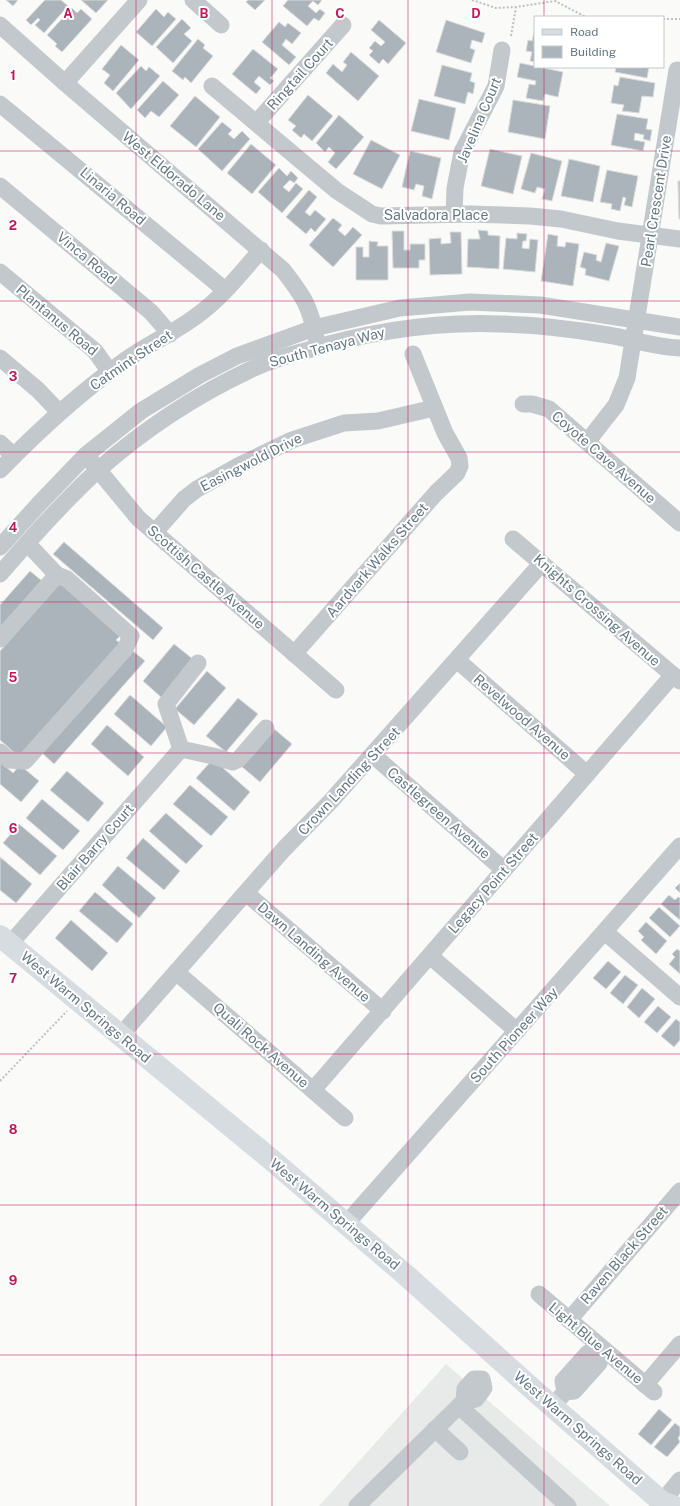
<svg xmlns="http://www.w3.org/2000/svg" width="680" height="1506" font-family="'Public Sans',sans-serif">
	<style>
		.built { fill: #e8eae9 }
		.building { fill: #aab4ba; stroke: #dcdcda }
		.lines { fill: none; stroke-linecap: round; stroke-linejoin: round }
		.path { stroke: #bdc1c3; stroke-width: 2; stroke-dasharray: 2 2; stroke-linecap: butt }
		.minor { stroke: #c3c8cc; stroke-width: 17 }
		.major { stroke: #d6dcdf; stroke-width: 22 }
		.grid { fill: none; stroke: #c2185b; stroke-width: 1; stroke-opacity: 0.55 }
		.labels { text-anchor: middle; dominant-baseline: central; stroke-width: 4; stroke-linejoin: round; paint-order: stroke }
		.street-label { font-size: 14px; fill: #647884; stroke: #fff }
		.grid-label { font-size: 13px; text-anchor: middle; font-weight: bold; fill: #c2185b; stroke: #fff; stroke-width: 4; stroke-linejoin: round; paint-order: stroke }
	</style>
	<rect width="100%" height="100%" fill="#fafaf8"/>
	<path class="built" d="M446,1364L610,1506H319Z"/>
	<g class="building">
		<path d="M6,0H18L13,6Z"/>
		<path d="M45,0H61L68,6L44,33L35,25L40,20L38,18L31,25L26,20Z"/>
		<path d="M81,0H108L96,13Z"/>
		<path d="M248,0H265L255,10L246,2Z"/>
		<path d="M288,0H322L318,5L313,1L308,6L316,13L320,9L325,13L319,21L314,18L307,26L283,6Z"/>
		<path d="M72,8L77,13L81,9L92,19L62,52L55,46L57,44L47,35Z"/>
		<path d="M156,9L164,17L168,12L176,19L152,46L136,32Z"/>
		<path d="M182,19L191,28L184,34L192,41L173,63L156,47Z"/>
		<path d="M379,20L406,43L388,64L383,59L379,64L369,55L373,51L369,48L375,41L381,46L385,42L371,30Z"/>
		<path d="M446,20L485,33L482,43L472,40L470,48L475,50L471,63L436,52Z"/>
		<path d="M279,22L285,27L288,23L301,33L292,44L286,39L282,45L296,57L289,65L262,42Z"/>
		<path d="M535,29V62L530,61L532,52L526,51L528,40L532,41Z"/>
		<path d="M198,39L205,45L203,48L213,56L191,83L185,77L183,80L172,71Z"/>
		<path d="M121,45L139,60L113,91L104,83L110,75L102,69Z"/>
		<path d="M253,49L278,69L270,78L274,81L270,85L259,76L254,82L261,88L256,94L232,74Z"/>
		<path d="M351,52L379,76L358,101L326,73L333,64L342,72L347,65L343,62Z"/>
		<path d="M520,63L563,72L558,97L545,94L543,101L526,98L529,84L535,85L536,81L517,77Z"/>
		<path d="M442,65L472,73L470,81L475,83L473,94L468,92L465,104L434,96Z"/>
		<path d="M141,66L146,71L149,67L160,76L131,109L116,93Z"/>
		<path d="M616,67H649L647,78L615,72Z"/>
		<path d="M620,77L655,83L653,97L642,96L639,113L622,111L624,105L611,103L614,85L618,86Z"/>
		<path d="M163,81L179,95L159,117L151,111L145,118L137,110Z"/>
		<path d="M308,95L333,116L312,141L304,134L301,138L292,130L296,126L288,120Z"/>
		<path d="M195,96L220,117L196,147L170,126Z"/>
		<path d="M419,99L456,108L449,140L411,131Z"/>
		<path d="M513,100L550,106L545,139L508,132Z"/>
		<path d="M617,114L648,119L646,129L652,130L650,141L643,139L644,135L635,133L634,140L645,142L643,151L611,145Z"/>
		<path d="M339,115L364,137L336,169L328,162L335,153L329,147L325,152L316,143Z"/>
		<path d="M222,122L232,130L228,134L234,139L242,131L250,139L222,171L198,149Z"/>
		<path d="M371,140L400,155L382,189L353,174Z"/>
		<path d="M251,144L276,165L252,194L227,173Z"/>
		<path d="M490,149L522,156L513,194L481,186Z"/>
		<path d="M410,151L441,158L432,199L422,196L424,186L416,184L414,190L402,187Z"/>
		<path d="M531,153L562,161L552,201L542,199L545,189L537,187L535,193L521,189Z"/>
		<path d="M569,159L600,166L593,202L561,196Z"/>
		<path d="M279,168L287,176L291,171L298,178L294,183L290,180L283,187L289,192L296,183L303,189L282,213L258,192Z"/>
		<path d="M607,170L638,176L632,207L624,205L626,198L623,197L620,211L611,209L612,204L600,202Z"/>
		<path d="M678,181H680V219H679Z"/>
		<path d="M309,190L317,197L305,212L310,216L315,210L326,219L315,232L311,228L306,234L286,217Z"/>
		<path d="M333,218L342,225L338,230L345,236L353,227L362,235L333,267L309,245Z"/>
		<path d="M478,230L488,231V235L500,236L499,269L467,267L468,239H480Z"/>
		<path d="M392,231H404V250H410V244H425V260H419V268H393Z"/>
		<path d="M450,232H461L462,274L430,275L429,239L441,238V244L451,243Z"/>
		<path d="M517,233L527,234L526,241H523L522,248L529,249L530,239L538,240L535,272L503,269L506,238L517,239Z"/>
		<path d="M548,234L558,236L557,246L565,247L566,242L579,244L573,286L541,281Z"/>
		<path d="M369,241L378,242L377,246H388V280H356V247H363V257H369Z"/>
		<path d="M606,243L619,246L609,281L585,275L586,269L580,267L584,252L597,255L596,260L601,262Z"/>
		<path d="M64,542L163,628L153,640L53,554Z"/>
		<path d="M30,571L42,581L0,628V605Z"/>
		<path d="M60,583L120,636L116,640L120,643L19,757L0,740V651Z"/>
		<path d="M174,644L194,660L162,698L143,681Z"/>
		<path d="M133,651L145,661L54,764L42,753Z"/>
		<path d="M207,671L226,688L194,725L175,709Z"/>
		<path d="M130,695L167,727L151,746L114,714Z"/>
		<path d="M238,698L258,714L226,752L206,736Z"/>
		<path d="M107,725L144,757L128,776L91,744Z"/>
		<path d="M273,728L292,744L260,782L241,766Z"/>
		<path d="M213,759L250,792L234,811L196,778Z"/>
		<path d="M0,762L13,773L20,765L39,781L21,802L0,784Z"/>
		<path d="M67,771L104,803L88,822L50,790Z"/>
		<path d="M190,785L228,817L211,836L173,804Z"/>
		<path d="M42,799L80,831L63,850L26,818Z"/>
		<path d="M166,813L203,846L186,864L149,831Z"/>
		<path d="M19,824L57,856L40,875L3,843Z"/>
		<path d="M143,838L180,871L164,890L126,858Z"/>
		<path d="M0,857L32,884L16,903L0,890Z"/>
		<path d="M118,866L156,898L139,918L102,885Z"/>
		<path d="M680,883V893L675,888Z"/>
		<path d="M95,892L133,924L117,943L79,911Z"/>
		<path d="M669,895L675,900L678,897L680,898V920L661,904Z"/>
		<path d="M659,907L680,926L670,937L649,918Z"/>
		<path d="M71,920L108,953L92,971L55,938Z"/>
		<path d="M646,922L667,941L656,954L641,940L644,937L638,931Z"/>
		<path d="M677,949L680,951V974L669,964L675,957L672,954Z"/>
		<path d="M608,961L621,972L606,989L593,978Z"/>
		<path d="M625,975L638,985L623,1004L610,993Z"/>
		<path d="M642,988L655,999L639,1018L627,1007Z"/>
		<path d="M658,1006L671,1017L657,1033L644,1022Z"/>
		<path d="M676,1019L680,1022V1040L674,1047L661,1036Z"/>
		<path d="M659,1409L672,1420L651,1445L638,1434Z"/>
		<path d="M675,1423L680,1427V1435L678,1438L680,1442L667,1457L654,1447Z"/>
	</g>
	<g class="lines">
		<g class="path">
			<path d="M472,0L496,8L516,7L555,1L586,17H594"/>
			<path d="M663,19H680"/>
			<path d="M511,36L516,7"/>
			<path d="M0,1081L67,1011"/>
		</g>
		<g class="minor">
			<path d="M193,0L221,25"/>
			<path d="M0,25L65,83L283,270C303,296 310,305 316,338"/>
			<path d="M65,83L139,0"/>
			<path d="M212,86L337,191L372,214L381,216L470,214L530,216L561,219L618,231L680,239"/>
			<path d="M0,104L225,290"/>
			<path d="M256,123L343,25"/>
			<path d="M0,186L151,312L170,334"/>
			<path d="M454,214L455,188L462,152L496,86L502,50"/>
			<path d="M0,272L95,351L110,372"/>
			<path d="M0,358L38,390L59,412"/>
			<path d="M523,404H532L549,409L680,523"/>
			<path d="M587,442L616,405L627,378L677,70"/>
			<path d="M0,443L14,456"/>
			<path d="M91,461L138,518L336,690"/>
			<path d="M0,470C39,430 78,394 123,362C146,345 172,334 195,317C221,299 240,274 261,250"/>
			<path d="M155,532L184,499L197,489L240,465L292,440L344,423L378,421L434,408"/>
			<path d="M513,539L680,681"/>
			<path d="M27,543L57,575"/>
			<path d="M0,547L38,505L86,455L141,411L200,375L237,356L314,328L400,308L470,302L540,305L680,327"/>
			<path d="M0,574C31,538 62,503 97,471C144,429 198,394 254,368C269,361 286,356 301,352C366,332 433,321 502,324C537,325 573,329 608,335C632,339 656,347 680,348"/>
			<path d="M0,639L57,575L67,579L131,636L125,649L25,761L9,760L0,752"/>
			<path d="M294,654L436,493L457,473L460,466L459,458L445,433L413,354"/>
			<path d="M457,660L587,774"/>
			<path d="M181,749L213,756L233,762L239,759L266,728"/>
			<path d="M181,749L166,704L198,663"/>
			<path d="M373,755L504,870"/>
			<path d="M246,893L383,1011"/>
			<path d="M605,932L680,997"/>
			<path d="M10,944L181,749"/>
			<path d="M430,956L517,1031"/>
			<path d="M176,972L345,1118"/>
			<path d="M120,1036L284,849L331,801L542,563"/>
			<path d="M313,1090L673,675"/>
			<path d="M346,1224L680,846"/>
			<path d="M539,1294L654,1392"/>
			<path d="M569,1320L680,1191"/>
			<path d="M645,1385L680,1344"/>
			<path d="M565,1392L563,1381L588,1353H597"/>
			<path d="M459,1406L464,1401L465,1389L474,1379H482L484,1388L476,1399L464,1401"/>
			<path d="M553,1406L565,1392L574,1391L599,1363L597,1353"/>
			<path d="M435,1429L460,1452"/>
			<path d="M662,1502L680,1480"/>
			<path d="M357,1506L459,1406L568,1506"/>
		</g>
		<path class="major" d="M0,936L273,1161L408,1277L537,1393L662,1502L673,1506"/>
	</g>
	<path class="grid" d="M136,0V1506M272,0V1506M408,0V1506M544,0V17M544,67V1506M0,151H680M0,301H680M0,452H680M0,602H680M0,753H680M0,904H680M0,1054H680M0,1205H680M0,1355H680"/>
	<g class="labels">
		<g class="street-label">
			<text transform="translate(300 74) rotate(-48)">Ringtail Court</text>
			<text transform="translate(479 120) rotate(-67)">Javelina Court</text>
			<text transform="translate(174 176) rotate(40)">West Eldorado Lane</text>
			<text transform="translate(113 196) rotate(40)">Linaria Road</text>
			<text transform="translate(656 201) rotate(-81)">Pearl Crescent Drive</text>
			<text x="436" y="215">Salvadora Place</text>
			<text transform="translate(87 258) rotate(40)">Vinca Road</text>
			<text transform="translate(57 320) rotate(40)">Plantanus Road</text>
			<text transform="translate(327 347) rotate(-15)">South Tenaya Way</text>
			<text transform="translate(131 360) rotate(-34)">Catmint Street</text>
			<text transform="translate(604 457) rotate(41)">Coyote Cave Avenue</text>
			<text transform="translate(251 462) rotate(-27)">Easingwold Drive</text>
			<text transform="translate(377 560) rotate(-49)">Aardvark Walks Street</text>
			<text transform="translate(206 577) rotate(41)">Scottish Castle Avenue</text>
			<text transform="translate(597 610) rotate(41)">Knights Crossing Avenue</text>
			<text transform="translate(522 717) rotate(41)">Revelwood Avenue</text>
			<text transform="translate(349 781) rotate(-47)">Crown Landing Street</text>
			<text transform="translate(439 813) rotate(41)">Castlegreen Avenue</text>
			<text transform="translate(95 847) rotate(-49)">Blair Barry Court</text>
			<text transform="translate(493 883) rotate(-49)">Legacy Point Street</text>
			<text transform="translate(314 952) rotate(41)">Dawn Landing Avenue</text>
			<text transform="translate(86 1007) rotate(40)">West Warm Springs Road</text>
			<text transform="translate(514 1035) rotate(-48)">South Pioneer Way</text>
			<text transform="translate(261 1045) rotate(41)">Quali Rock Avenue</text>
			<text transform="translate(335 1214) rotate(40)">West Warm Springs Road</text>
			<text transform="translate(624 1255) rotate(-49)">Raven Black Street</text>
			<text transform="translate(596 1343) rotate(40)">Light Blue Avenue</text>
			<text transform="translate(578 1428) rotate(41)">West Warm Springs Road</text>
		</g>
	</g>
	<g class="grid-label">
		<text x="68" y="18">A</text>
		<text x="204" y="18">B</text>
		<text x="340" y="18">C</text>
		<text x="476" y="18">D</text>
		<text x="13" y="80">1</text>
		<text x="13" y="230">2</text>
		<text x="13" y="381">3</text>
		<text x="13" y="532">4</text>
		<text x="13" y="682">5</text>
		<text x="13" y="833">6</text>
		<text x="13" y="983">7</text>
		<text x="13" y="1134">8</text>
		<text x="13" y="1285">9</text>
	</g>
	<rect x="534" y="16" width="130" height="52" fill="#ffffff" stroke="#c1c9ce"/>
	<rect x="542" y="29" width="20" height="6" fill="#d6dcdf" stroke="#c1c9ce"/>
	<text x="570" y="36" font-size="12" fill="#647884">Road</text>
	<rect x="542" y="46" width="20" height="12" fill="#aab4ba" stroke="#c1c9ce"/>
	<text x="570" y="56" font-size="12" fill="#647884">Building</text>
</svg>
